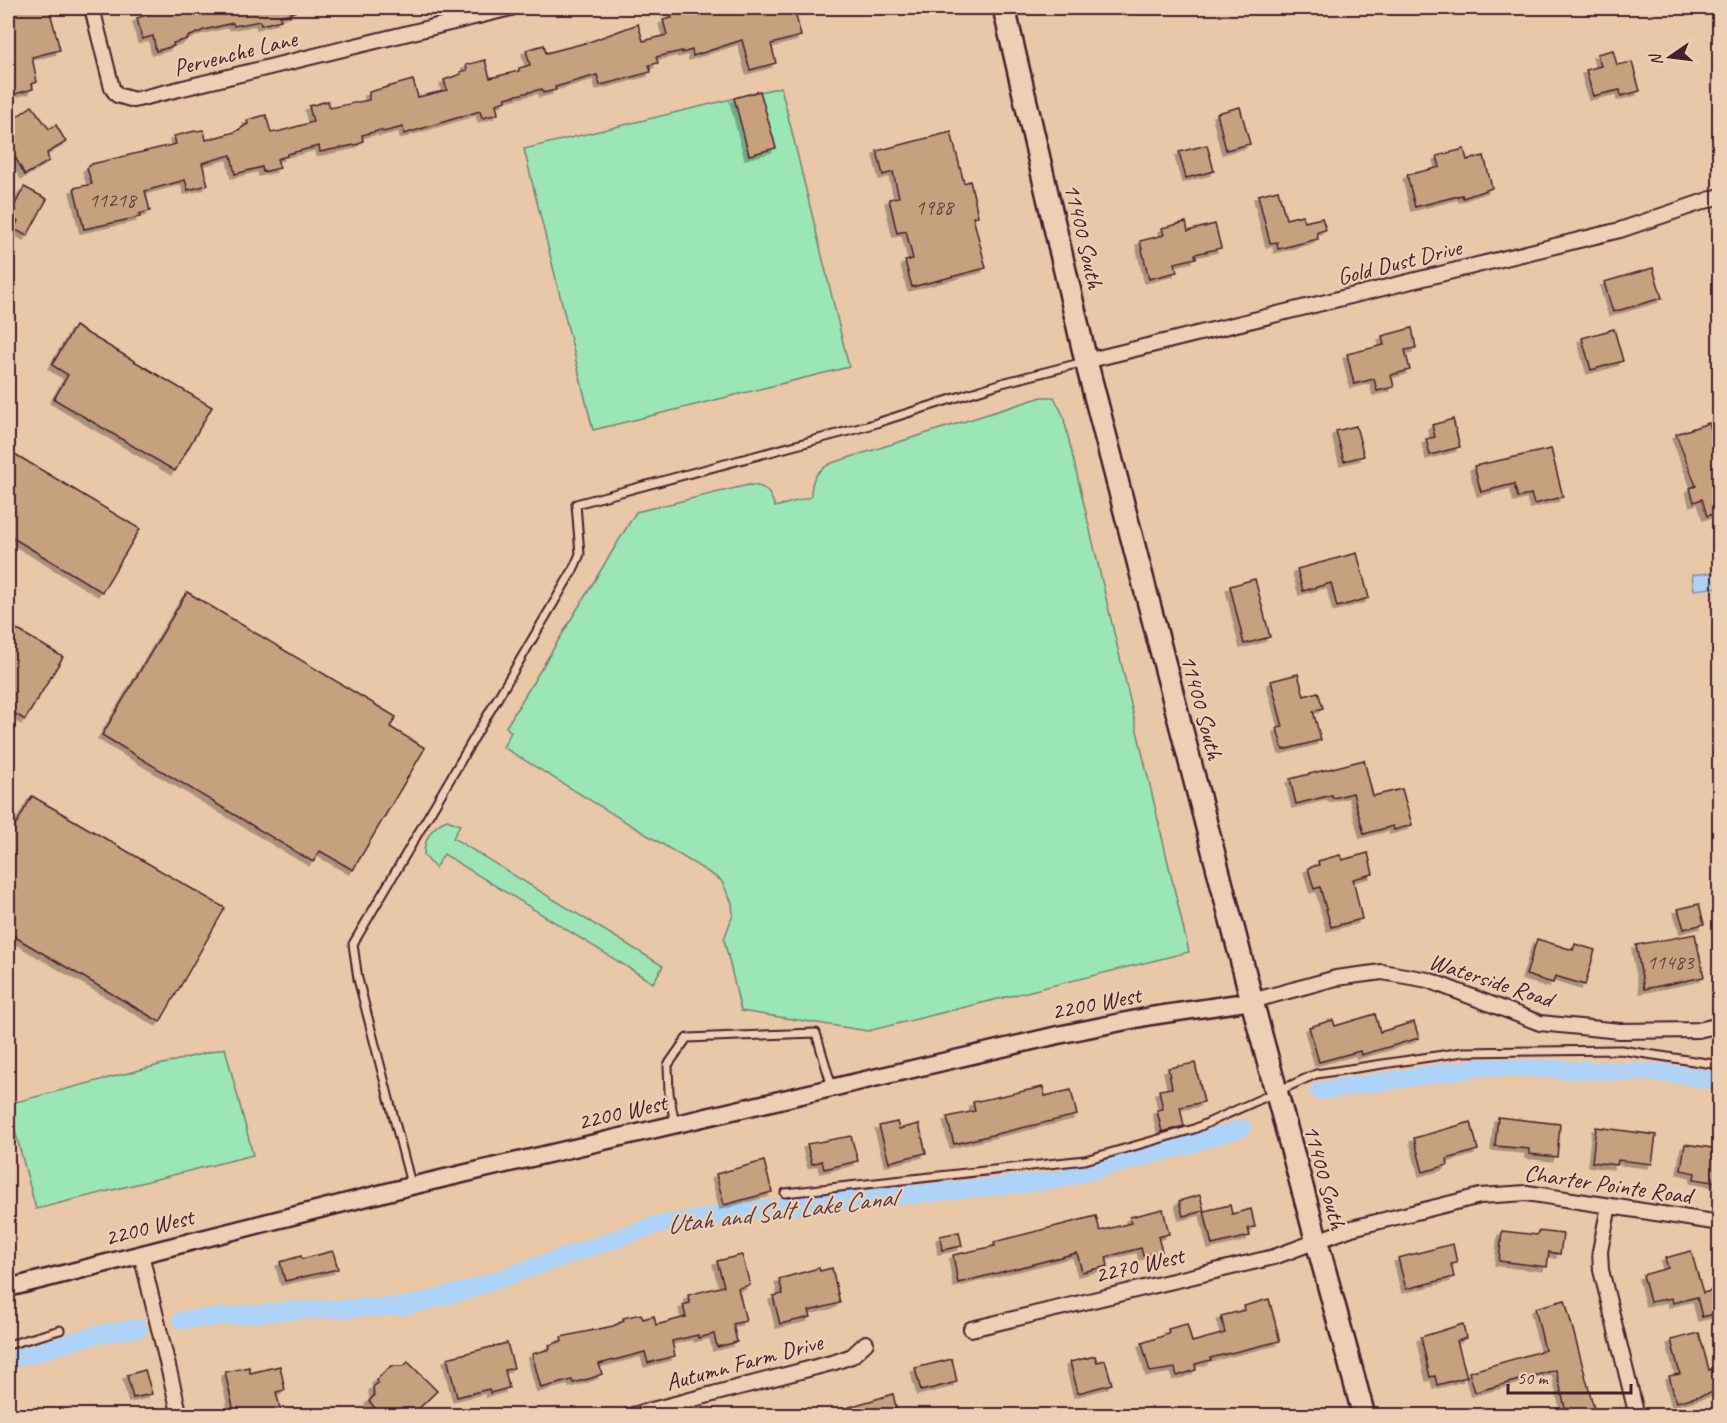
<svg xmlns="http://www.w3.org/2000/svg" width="1727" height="1423" font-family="Caveat,sans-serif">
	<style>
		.green { fill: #9ce6b5; stroke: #738270; stroke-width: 1.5 }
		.water { fill: #aed3f7; stroke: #868ba5; stroke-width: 1.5 }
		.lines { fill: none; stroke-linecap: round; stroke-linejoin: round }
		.canal { stroke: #aed3f7; stroke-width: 18 }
		.building { fill: #c7a17e; stroke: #4a1f2b; stroke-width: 1.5; filter: url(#shadow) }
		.service-casing { stroke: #4a1f2b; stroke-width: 11 }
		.minor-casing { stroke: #4a1f2b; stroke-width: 18 }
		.tertiary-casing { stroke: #4a1f2b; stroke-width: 21 }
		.primary-casing { stroke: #4a1f2b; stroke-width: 26 }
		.service { stroke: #edcfb3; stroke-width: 7 }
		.minor { stroke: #edcfb3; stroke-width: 14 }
		.tertiary { stroke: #edcfb3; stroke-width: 16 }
		.primary { stroke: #edcfb3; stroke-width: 21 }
		.labels { text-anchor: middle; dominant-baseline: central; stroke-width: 4.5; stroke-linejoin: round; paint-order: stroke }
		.number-label { font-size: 21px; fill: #694040 }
		.street-label { font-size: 24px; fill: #4a1f2b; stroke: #edcfb3 }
		.water-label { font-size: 26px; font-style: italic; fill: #593a4a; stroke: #edcfb3 }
	</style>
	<defs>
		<filter id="shadow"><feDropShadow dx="-4" dy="4" stdDeviation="0" flood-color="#0004"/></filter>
	</defs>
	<rect width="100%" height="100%" fill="#e8c8a7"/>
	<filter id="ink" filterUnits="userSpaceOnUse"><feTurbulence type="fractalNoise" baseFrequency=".0167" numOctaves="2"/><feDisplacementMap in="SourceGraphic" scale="12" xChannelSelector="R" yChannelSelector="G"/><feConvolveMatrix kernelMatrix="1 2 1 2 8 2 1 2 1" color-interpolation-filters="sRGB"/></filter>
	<g filter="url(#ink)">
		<g class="green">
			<path d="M781,87L849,367L593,430L524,149Z"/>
			<path d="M1042,397H1054L1063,415L1189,952L868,1031L741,1011L724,939L733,915L732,903L721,880L503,747L511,732L506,727L636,512L748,485C765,485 770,491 775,507L811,497C811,480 815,471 832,463Z"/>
			<path d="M447,820L460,825L453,838L663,966L653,983L444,854L435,868L424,855C424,839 432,826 447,820Z"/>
			<path d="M225,1048L253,1155L36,1209L8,1104Z"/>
		</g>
		<path class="water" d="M1719,572V587L1694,590L1692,575Z"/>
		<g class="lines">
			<g class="canal">
				<path d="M1319,1091L1482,1067L1668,1073L1720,1081"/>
				<path d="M182,1320L288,1311L406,1306L468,1290L653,1226L753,1210L1052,1181L1185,1146L1242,1128"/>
				<path d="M8,1361L95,1335L139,1328"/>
			</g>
		</g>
		<g class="building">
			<path d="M8,8H49L60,50L32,57L37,82L32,84L33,89L8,96Z"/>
			<path d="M145,8H294L295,12L280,16L281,20L261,25L260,21L234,26L233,23L204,30L188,37V39L173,43L174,46L156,51L153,36L142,39L137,18L147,15Z"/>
			<path d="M710,8L711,11L724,8H794L801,36L771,44L776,63L750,70L742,40L693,56L692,50L682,53V51L656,57L658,63L649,65L651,72L613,82L600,85L597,75L555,87L556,90L543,93L542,89L505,98L506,101L496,104L498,114L482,118L480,111L404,134L403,127L383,132L381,130L362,135L363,141L359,144L320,152L319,146L287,154V156L277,159L280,168L263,172L262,167L235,174L231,155L202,163L208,185L188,190L185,180L145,191L150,211L139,214L140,217L84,229L74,188L92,184L87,168L92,164L176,144L174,136L195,131L204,130L206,140L235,132L248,124L247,120L266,115L271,133L281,131L313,122L309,106L328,101L330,108L369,100V92L413,80L418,97L447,90L444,80L461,74L460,72L467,70L466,65L485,60L490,78L519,71V68L530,65L526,50L544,45L546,53L589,42L638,24L643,41L667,35L663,20L672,18L671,14L693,9L694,12Z"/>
			<path d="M1613,50L1617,65L1632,62L1640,91L1621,96L1620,90L1593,96L1586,70L1601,66L1597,54Z"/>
			<path d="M760,91L776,148L749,155L734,98Z"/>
			<path d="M32,106L49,129L56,125L66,142L47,153L49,161L25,175L8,144V123Z"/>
			<path d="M1240,107L1250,144L1226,150L1217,113Z"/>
			<path d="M951,132L964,183L970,181L974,197L978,216L973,217L986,268L912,287L905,261L913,259L906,231L897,233L889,199L899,197L893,172L883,175L877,151Z"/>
			<path d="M1207,145L1214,171L1186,178L1179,152Z"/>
			<path d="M1464,149L1467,160L1484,156L1492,188L1463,198L1462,195L1415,207L1407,175L1440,167L1437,156Z"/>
			<path d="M24,187L47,199L27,236L14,229L18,221L9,216Z"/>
			<path d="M1278,190L1286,219L1302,215L1304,222L1322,218L1326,230L1317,232L1318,239L1278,249L1277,242L1270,243L1258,195Z"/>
			<path d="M1186,222L1188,231L1215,224L1221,248L1195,254L1196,258L1175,263L1177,272L1149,279L1140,241L1164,235L1162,228Z"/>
			<path d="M1653,268L1662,298L1613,312L1604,282Z"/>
			<path d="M75,326L212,407L175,471L54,399L68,375L52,365Z"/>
			<path d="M1412,328L1416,348L1405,350L1410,370L1391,375L1394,387L1377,391L1374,379L1354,384L1347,354L1384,345L1382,336Z"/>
			<path d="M1614,329L1623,361L1591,370L1582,338Z"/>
			<path d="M1453,419L1460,447L1430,455L1426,439L1435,437L1432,425Z"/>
			<path d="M1709,423L1716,444L1719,443V512L1707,516L1702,499L1694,502L1690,488L1696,486L1676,434Z"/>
			<path d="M1356,426L1364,456L1344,461L1336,431Z"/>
			<path d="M1551,449L1563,497L1534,504L1531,494L1518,498L1514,484L1481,492L1474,466Z"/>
			<path d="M8,450L140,529L102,592L8,535Z"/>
			<path d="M1357,553L1369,598L1337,607L1331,583L1303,591L1297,569Z"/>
			<path d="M1255,579L1270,637L1244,644L1230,586Z"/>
			<path d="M187,592L396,717L390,727L425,748L353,870L320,851L313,862L102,735Z"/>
			<path d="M8,624L63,657L25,720L8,709Z"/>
			<path d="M1298,674L1304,696L1318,692L1323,708L1313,711L1321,740L1283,750L1277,728L1283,727L1271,681Z"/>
			<path d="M1364,760L1373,796L1402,789L1412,825L1394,830L1393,826L1364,834L1353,793L1333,798L1332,795L1296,804L1290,779Z"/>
			<path d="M32,796L225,908L160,1022L8,933V839Z"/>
			<path d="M1368,853L1373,874L1353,879L1362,919L1331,927L1320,887L1314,889L1308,868L1319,865L1318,861L1340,855L1342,860Z"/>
			<path d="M1699,904L1704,924L1684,929L1678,909Z"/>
			<path d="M1695,934L1704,977L1644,989L1636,945Z"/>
			<path d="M1537,939L1573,950L1575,944L1595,950L1585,985L1555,976L1553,983L1526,975Z"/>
			<path d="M1375,1014L1380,1032L1414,1022L1419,1038L1361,1055L1360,1051L1319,1062L1309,1027L1333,1020L1335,1026Z"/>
			<path d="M1195,1063L1204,1102L1180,1107L1184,1126L1162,1132L1157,1110L1163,1109L1159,1090L1172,1088L1168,1068Z"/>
			<path d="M1043,1087L1045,1096L1071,1090L1077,1115L954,1144L947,1117L975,1111L973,1102Z"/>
			<path d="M1498,1117L1560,1124L1557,1157L1529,1154V1149L1495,1146Z"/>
			<path d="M897,1122L899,1129L919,1124L926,1153L889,1162L879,1126Z"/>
			<path d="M1471,1122L1478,1150L1447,1159L1448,1165L1423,1172L1414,1138Z"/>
			<path d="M1596,1127L1656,1135L1652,1164L1618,1160L1617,1165L1592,1162Z"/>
			<path d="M851,1136L858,1161L824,1169L822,1161L812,1164L807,1144Z"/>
			<path d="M1685,1144L1719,1149L1716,1164H1719V1183L1694,1179L1695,1173L1681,1170Z"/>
			<path d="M764,1161L772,1192L724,1205L716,1174Z"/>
			<path d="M1200,1195L1204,1211L1183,1216L1179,1201Z"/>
			<path d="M1230,1205L1232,1214L1251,1209L1255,1227L1248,1228L1250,1236L1212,1245L1204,1211Z"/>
			<path d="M1163,1209L1169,1234L1158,1237L1162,1251L1143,1256L1141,1248L1106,1257L1108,1266L1082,1272L1077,1253L958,1283L953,1255L995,1246L994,1242L1096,1216L1100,1231L1131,1223L1130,1217Z"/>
			<path d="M1502,1231L1537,1235L1538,1231L1563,1234L1560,1254L1549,1252L1547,1267L1499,1261Z"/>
			<path d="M959,1232L962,1246L942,1250L940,1236Z"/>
			<path d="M1453,1244L1457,1263L1451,1264L1454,1277L1406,1289L1398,1258Z"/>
			<path d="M333,1251L338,1269L285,1281L280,1262L301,1256L302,1259Z"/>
			<path d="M1691,1251L1703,1293L1717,1289L1719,1313L1702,1317L1697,1297L1673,1303L1672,1298L1650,1302L1643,1275L1668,1268L1665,1258Z"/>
			<path d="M742,1255L750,1285L738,1288L746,1321L733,1324L737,1342L717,1347L714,1334L698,1338V1335L672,1341L675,1356L648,1363L645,1352L599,1364L602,1374L592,1378L573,1383L572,1380L541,1388L532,1354L550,1349L549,1345L562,1341L561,1337L613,1326L624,1321L623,1318L641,1314L643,1319L654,1316L656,1325L686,1317L683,1305L690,1303L688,1295L724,1286L717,1261Z"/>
			<path d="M819,1268L820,1271L832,1268L840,1303L809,1311L811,1317L780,1324L773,1296L783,1294L779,1279Z"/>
			<path d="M1269,1299L1280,1341L1210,1358L1211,1360L1195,1364L1196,1370L1177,1376L1175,1368L1150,1372L1142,1343L1169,1334L1168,1329L1187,1324L1192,1342L1225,1333L1221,1316L1245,1310L1244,1306Z"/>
			<path d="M1565,1300L1596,1416H1567L1556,1370L1475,1392L1469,1372L1545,1350L1535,1308Z"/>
			<path d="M1463,1324L1466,1338L1457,1341L1467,1377L1437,1385L1435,1376L1430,1377L1421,1337Z"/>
			<path d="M1699,1333L1709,1370L1716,1368L1719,1391L1676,1402L1669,1376L1680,1374L1671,1340Z"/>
			<path d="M507,1343L514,1368L505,1370L509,1388L490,1393L489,1389L457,1397L447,1358Z"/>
			<path d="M1095,1356L1097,1362L1105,1360L1112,1384L1078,1393L1070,1362Z"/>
			<path d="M952,1359L957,1382L921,1391L915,1368Z"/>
			<path d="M408,1362L437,1391L411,1416H382L369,1401L374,1396L373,1387L378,1383L376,1380L391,1366H404Z"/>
			<path d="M280,1366L285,1390L276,1392L282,1416H235L225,1372L249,1367L250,1373Z"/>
			<path d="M145,1370L152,1394L133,1398L127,1375Z"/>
			<path d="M893,1394L898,1416H840L839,1410Z"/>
		</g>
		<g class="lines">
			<defs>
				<g id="service">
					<path d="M675,1124L669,1093L668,1065L687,1038L816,1033L832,1087"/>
					<path d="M411,1184L358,979L353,944L573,570L580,554L576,504L867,426L1002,383L1084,362"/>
					<path d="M785,1193L1085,1160L1194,1129L1316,1074L1463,1052L1621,1050L1720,1065"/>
					<path d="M8,1345L60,1330"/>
				</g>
				<g id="minor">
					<path d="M92,8L112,88L117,95L134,100L511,8"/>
					<path d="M1086,361L1620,230L1720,196"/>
					<path d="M1252,1001L1336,978L1382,972L1428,980L1540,1023L1620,1031L1698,1030L1720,1025"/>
					<path d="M1609,1206L1600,1251L1601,1270L1637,1416"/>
					<path d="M141,1254L180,1416"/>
					<path d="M971,1329L1274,1257L1352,1228L1480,1196L1527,1193L1720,1223"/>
					<path d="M629,1416L835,1362L852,1356L866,1343"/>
				</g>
				<path id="tertiary" d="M8,1288L411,1186L1058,1035L1151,1016L1252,1001"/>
				<path id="primary" d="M1004,8L1086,361L1258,1024L1364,1416"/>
			</defs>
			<use href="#service" class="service-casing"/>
			<use href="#minor" class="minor-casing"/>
			<use href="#tertiary" class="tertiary-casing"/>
			<use href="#primary" class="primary-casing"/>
			<use href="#service" class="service"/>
			<use href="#minor" class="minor"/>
			<use href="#tertiary" class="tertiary"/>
			<use href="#primary" class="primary"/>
		</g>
	</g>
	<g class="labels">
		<g class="number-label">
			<text x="112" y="200">11218</text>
			<text x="934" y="207">1988</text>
			<text x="1670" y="962">11483</text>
		</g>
		<g class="street-label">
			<text transform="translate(235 53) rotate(-14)">Pervenche Lane</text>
			<text transform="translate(1084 236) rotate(77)">11400 South</text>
			<text transform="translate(1399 262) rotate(-14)">Gold Dust Drive</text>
			<text transform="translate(1202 707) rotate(75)">11400 South</text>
			<text transform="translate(1491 980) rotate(18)">Waterside Road</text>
			<text transform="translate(1096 1003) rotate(-11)">2200 West</text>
			<text transform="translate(622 1112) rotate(-13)">2200 West</text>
			<text transform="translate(1325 1177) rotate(75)">11400 South</text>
			<text transform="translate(1608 1184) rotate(8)">Charter Pointe Road</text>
			<text transform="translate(149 1227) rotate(-14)">2200 West</text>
			<text transform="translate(1139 1265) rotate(-13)">2270 West</text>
			<text transform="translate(744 1362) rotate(-15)">Autumn Farm Drive</text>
		</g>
		<g class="water-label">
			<text transform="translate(781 1211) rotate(-7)">Utah and Salt Lake Canal</text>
		</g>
	</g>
	<rect width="1727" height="1423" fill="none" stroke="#edcfb3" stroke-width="30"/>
	<rect x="15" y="15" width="1697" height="1393" fill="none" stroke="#4a1f2b" stroke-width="2" filter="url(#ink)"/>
	<g transform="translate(1670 57) rotate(256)" stroke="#edcfb3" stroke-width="4.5" paint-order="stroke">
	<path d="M0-4.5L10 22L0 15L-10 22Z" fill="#4a1f2b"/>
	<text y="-9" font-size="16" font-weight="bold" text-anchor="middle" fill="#4a1f2b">N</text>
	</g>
	<path d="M1508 1384v9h123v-9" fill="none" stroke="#4a1f2b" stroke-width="3"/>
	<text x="1517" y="1384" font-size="18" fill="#4a1f2b" stroke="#edcfb3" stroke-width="4.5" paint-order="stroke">50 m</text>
</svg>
